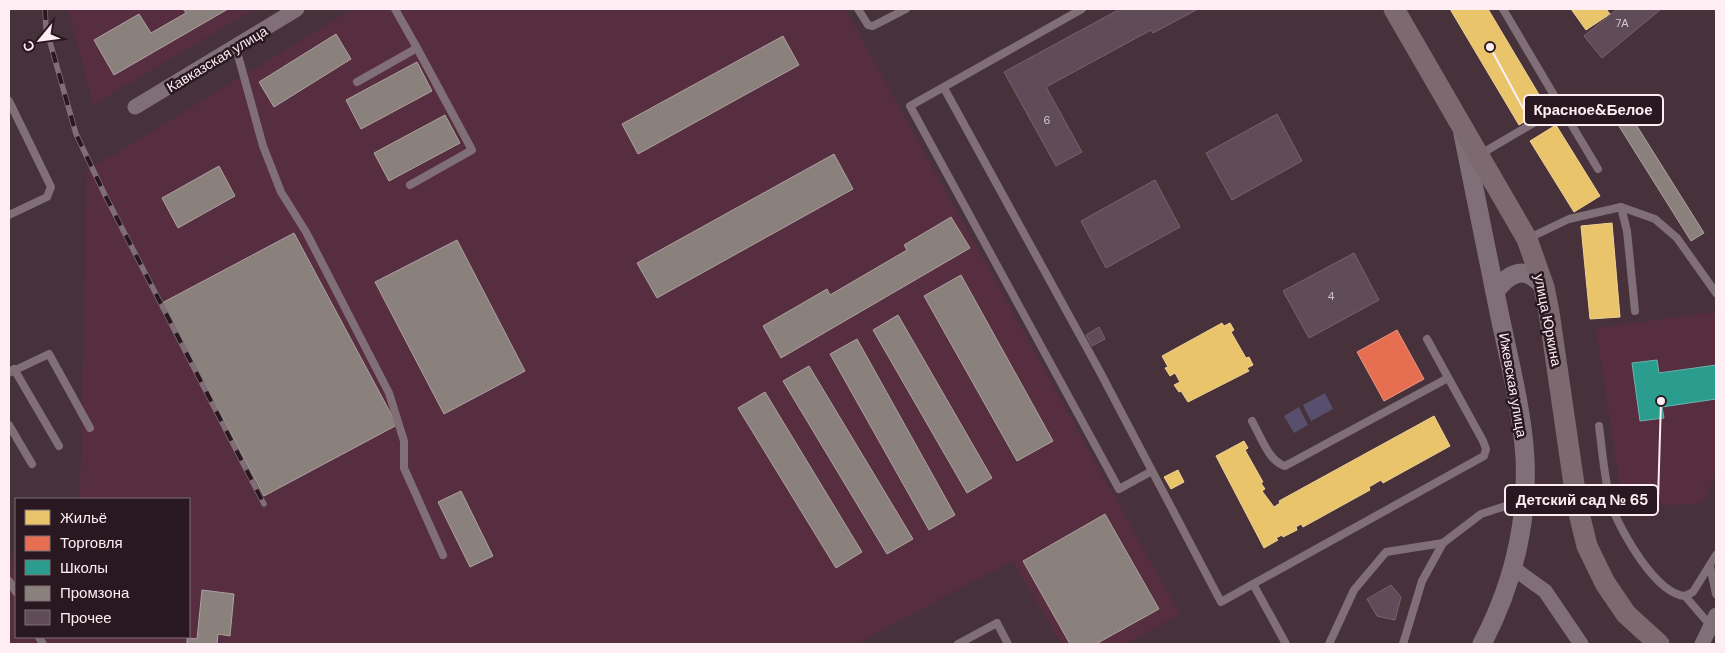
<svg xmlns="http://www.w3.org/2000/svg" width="1725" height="653" font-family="'DM Sans',sans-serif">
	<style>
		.built { fill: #572d40 }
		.green { fill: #584f6f }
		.homes { fill: #e9c46a; stroke: #efd193 }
		.shops { fill: #e76f51; stroke: #ee9582 }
		.schools { fill: #2a9d8f; stroke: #6ab5ad }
		.industry { fill: #8a817c; stroke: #ada2a0 }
		.building { fill: #5f4c58; stroke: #75646e }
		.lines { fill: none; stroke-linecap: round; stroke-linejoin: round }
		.service { stroke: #816f77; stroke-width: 8 }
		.minor { stroke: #816f77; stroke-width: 15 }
		.tertiary { stroke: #816f77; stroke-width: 19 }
		.secondary { stroke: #7d6970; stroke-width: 21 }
		.rail-casing { stroke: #7f6e76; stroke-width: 5.5 }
		.rail { stroke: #2a1820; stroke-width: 4; stroke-dasharray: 11; stroke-linecap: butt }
		.labels { text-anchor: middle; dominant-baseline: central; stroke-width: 5; stroke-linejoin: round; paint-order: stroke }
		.number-label { font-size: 11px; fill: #d6c6cd }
		.street-label { font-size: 14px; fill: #feeef4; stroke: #2a1820 }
		.leader { fill: none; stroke: #feeef4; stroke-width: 2 }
		.callout-dot { fill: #feeef4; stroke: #2a1820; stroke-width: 2 }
		.callout { fill: #2a1820; stroke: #feeef4; stroke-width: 2 }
		.callout-label { font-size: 15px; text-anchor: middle; font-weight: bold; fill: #feeef4 }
	</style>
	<rect width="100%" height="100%" fill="#47323b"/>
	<g class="built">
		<path d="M68,9H254L93,105Z"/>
		<path d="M352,9H845L1180,615L1124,644H1062L1012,561L856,644H9V561L16,556V637H189V499H80L87,171Z"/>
		<path d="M1716,312V473L1703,503L1623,507L1596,328Z"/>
	</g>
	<g class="green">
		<path d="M1325,393L1333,409L1311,421L1303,405Z"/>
		<path d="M1299,407L1308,425L1294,433L1284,416Z"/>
	</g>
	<g class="homes">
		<path d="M1450,9H1488L1547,108L1519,125Z"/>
		<path d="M1571,9H1606L1610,14L1586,30Z"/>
		<path d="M1556,125L1600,196L1574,212L1530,141Z"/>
		<path d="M1612,223L1620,317L1590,319L1581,226Z"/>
		<path d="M1222,323L1224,326L1230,323L1234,330L1231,332L1246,358L1249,357L1253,365L1247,368L1249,371L1188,402L1181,391L1179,392L1174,385L1180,382L1175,373L1170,376L1165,368L1168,367L1162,356Z"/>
		<path d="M1434,416L1450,446L1383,483L1381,480L1369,487L1370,490L1303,527L1301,524L1296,527L1297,530L1283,537L1282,535L1276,538L1278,540L1264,548L1216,456L1244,441L1248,448L1245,450L1263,482L1261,483L1265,489L1262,491L1274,507L1280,503L1279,501Z"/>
		<path d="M1178,470L1184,482L1171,489L1164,477Z"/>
	</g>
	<path class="shops" d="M1397,330L1424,379L1384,401L1357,352Z"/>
	<path class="schools" d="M1657,360L1659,373L1716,365V399L1662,407L1664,418L1640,421L1632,363Z"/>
	<g class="industry">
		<path d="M183,9H228L114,75L94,40L139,14L151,33L186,13Z"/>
		<path d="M336,34L351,59L274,107L259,82Z"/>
		<path d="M783,36L799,65L638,154L622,124Z"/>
		<path d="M417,62L432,91L361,129L346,100Z"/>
		<path d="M1625,107L1704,233L1691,241L1612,115Z"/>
		<path d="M445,115L460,143L389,181L374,153Z"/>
		<path d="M834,154L853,189L657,298L637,263Z"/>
		<path d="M219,166L235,196L178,228L162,198Z"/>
		<path d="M951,217L970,248L781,358L763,326L827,289L830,295L907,250L904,245Z"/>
		<path d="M294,233L397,425L264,496L162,303Z"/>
		<path d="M457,240L525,371L444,414L375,282Z"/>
		<path d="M961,275L1053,441L1017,461L924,296Z"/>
		<path d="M898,315L992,478L967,493L873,330Z"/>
		<path d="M857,339L955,515L929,530L830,354Z"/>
		<path d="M809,366L913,539L887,554L783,381Z"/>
		<path d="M765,392L862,552L836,568L738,408Z"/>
		<path d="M461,491L493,556L470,567L438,502Z"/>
		<path d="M1105,514L1159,609L1096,644H1070L1023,561Z"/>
		<path d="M202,590L234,594L230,636L218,634L217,644H187V638L197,639Z"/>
	</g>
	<g class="building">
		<path d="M1120,9H1198L1153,33L1151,30L1046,87L1082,152L1056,166L1004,72Z"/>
		<path d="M1617,9H1661L1602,58L1584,36Z"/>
		<path d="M1277,114L1302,161L1232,200L1206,153Z"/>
		<path d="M1155,180L1180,227L1106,268L1081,221Z"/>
		<path d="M1354,253L1379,300L1309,338L1283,291Z"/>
		<path d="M1099,327L1105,339L1092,346L1086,335Z"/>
		<path d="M1391,585L1401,597L1395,620L1377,616L1367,599Z"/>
	</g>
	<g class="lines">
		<g class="service">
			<path d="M858,9L868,25L873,26L906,9"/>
			<path d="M1082,9L910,106L1119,489L1152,471"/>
			<path d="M236,48L263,146L281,192L306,232L389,393L404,441V468L443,555"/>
			<path d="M357,82L417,48L395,9"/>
			<path d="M944,88L1099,370L1221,602L1253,584"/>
			<path d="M9,101L51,187L47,197L9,215"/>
			<path d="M1561,107L1598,169"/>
			<path d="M1479,155L1561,107L1503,9"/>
			<path d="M410,185L472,150L417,48"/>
			<path d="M1621,207L1655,219L1677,238L1716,293"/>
			<path d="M1529,238L1569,219L1621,207L1627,231L1635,311"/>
			<path d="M14,369L59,446"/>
			<path d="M9,373L49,354L90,428"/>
			<path d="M1252,421C1260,435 1269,462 1285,466L1448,378"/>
			<path d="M9,425L32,464"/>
			<path d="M1599,426C1602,448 1605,487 1612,507C1621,532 1656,594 1685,596L1693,592L1716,555"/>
			<path d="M1710,566L1716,594"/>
			<path d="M9,581L16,592"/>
			<path d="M1685,596L1710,625"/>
			<path d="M39,637L43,644"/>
			<path d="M958,644L997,623L1008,644"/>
			<path d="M1286,644L1253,584L1484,456L1486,449L1483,441L1427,339"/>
			<path d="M1329,644L1354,590L1386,552L1443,543L1481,514L1524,500"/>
			<path d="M1403,644L1422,581L1443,543"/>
		</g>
		<g class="minor">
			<path d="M135,107L297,9"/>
			<path d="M1513,568L1545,591L1581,644"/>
			<path d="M1702,644L1716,615"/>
		</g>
		<g class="tertiary">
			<path d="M1463,134C1475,193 1487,253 1499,312C1509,360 1522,409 1525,458C1528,523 1512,587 1482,644"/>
			<path d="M1495,292C1510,271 1526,265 1544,287"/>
		</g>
		<path class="secondary" d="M1394,9L1527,239L1544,287L1549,312L1577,505L1587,546L1605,583L1626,614L1659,644"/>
		<defs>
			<path id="rail" d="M45,9L46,28L76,134L105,195L264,504"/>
		</defs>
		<use href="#rail" class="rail-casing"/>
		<use href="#rail" class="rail"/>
	</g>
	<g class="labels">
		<g class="number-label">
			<text x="1622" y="23">7А</text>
			<text x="1047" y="120">6</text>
			<text x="1331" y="296">4</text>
		</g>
		<g class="street-label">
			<text transform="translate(217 59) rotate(-31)">Кавказская улица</text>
			<text transform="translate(1548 320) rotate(79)">улица Юркина</text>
			<text transform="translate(1513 385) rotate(80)">Ижевская улица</text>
		</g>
	</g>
	<path class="leader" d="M1490 47L1524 110M1661 401L1658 500"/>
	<g class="callout-dot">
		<circle cx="1490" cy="47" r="5"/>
		<circle cx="1661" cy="401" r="5"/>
	</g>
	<g class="callout">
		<rect x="1524" y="95" width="139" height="30" rx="5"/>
		<rect x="1505" y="485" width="153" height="30" rx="5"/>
	</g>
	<g class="callout-label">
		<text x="1593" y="115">Красное&amp;Белое</text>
		<text x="1582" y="505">Детский сад № 65</text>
	</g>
	<rect width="1725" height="653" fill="none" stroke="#feeef4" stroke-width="20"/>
	<rect x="15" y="498" width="175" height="140" fill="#2a1820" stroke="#7f6e75"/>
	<rect x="25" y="510" width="25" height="15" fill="#e9c46a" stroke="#7f6e75"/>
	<text x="60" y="523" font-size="15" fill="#feeef4">Жильё</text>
	<rect x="25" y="536" width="25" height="15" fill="#e76f51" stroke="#7f6e75"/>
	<text x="60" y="548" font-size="15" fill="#feeef4">Торговля</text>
	<rect x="25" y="560" width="25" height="15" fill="#2a9d8f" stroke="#7f6e75"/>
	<text x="60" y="573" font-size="15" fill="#feeef4">Школы</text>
	<rect x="25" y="586" width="25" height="15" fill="#8a817c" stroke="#7f6e75"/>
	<text x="60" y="598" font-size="15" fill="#feeef4">Промзона</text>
	<rect x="25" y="610" width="25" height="15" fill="#5f4c58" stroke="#7f6e75"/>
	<text x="60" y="623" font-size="15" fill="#feeef4">Прочее</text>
	<g transform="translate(40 40) rotate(241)" stroke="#2a1820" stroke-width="4" paint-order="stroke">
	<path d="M0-4L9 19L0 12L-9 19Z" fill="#feeef4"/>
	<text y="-8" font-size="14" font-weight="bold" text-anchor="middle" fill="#feeef4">С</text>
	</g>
</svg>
